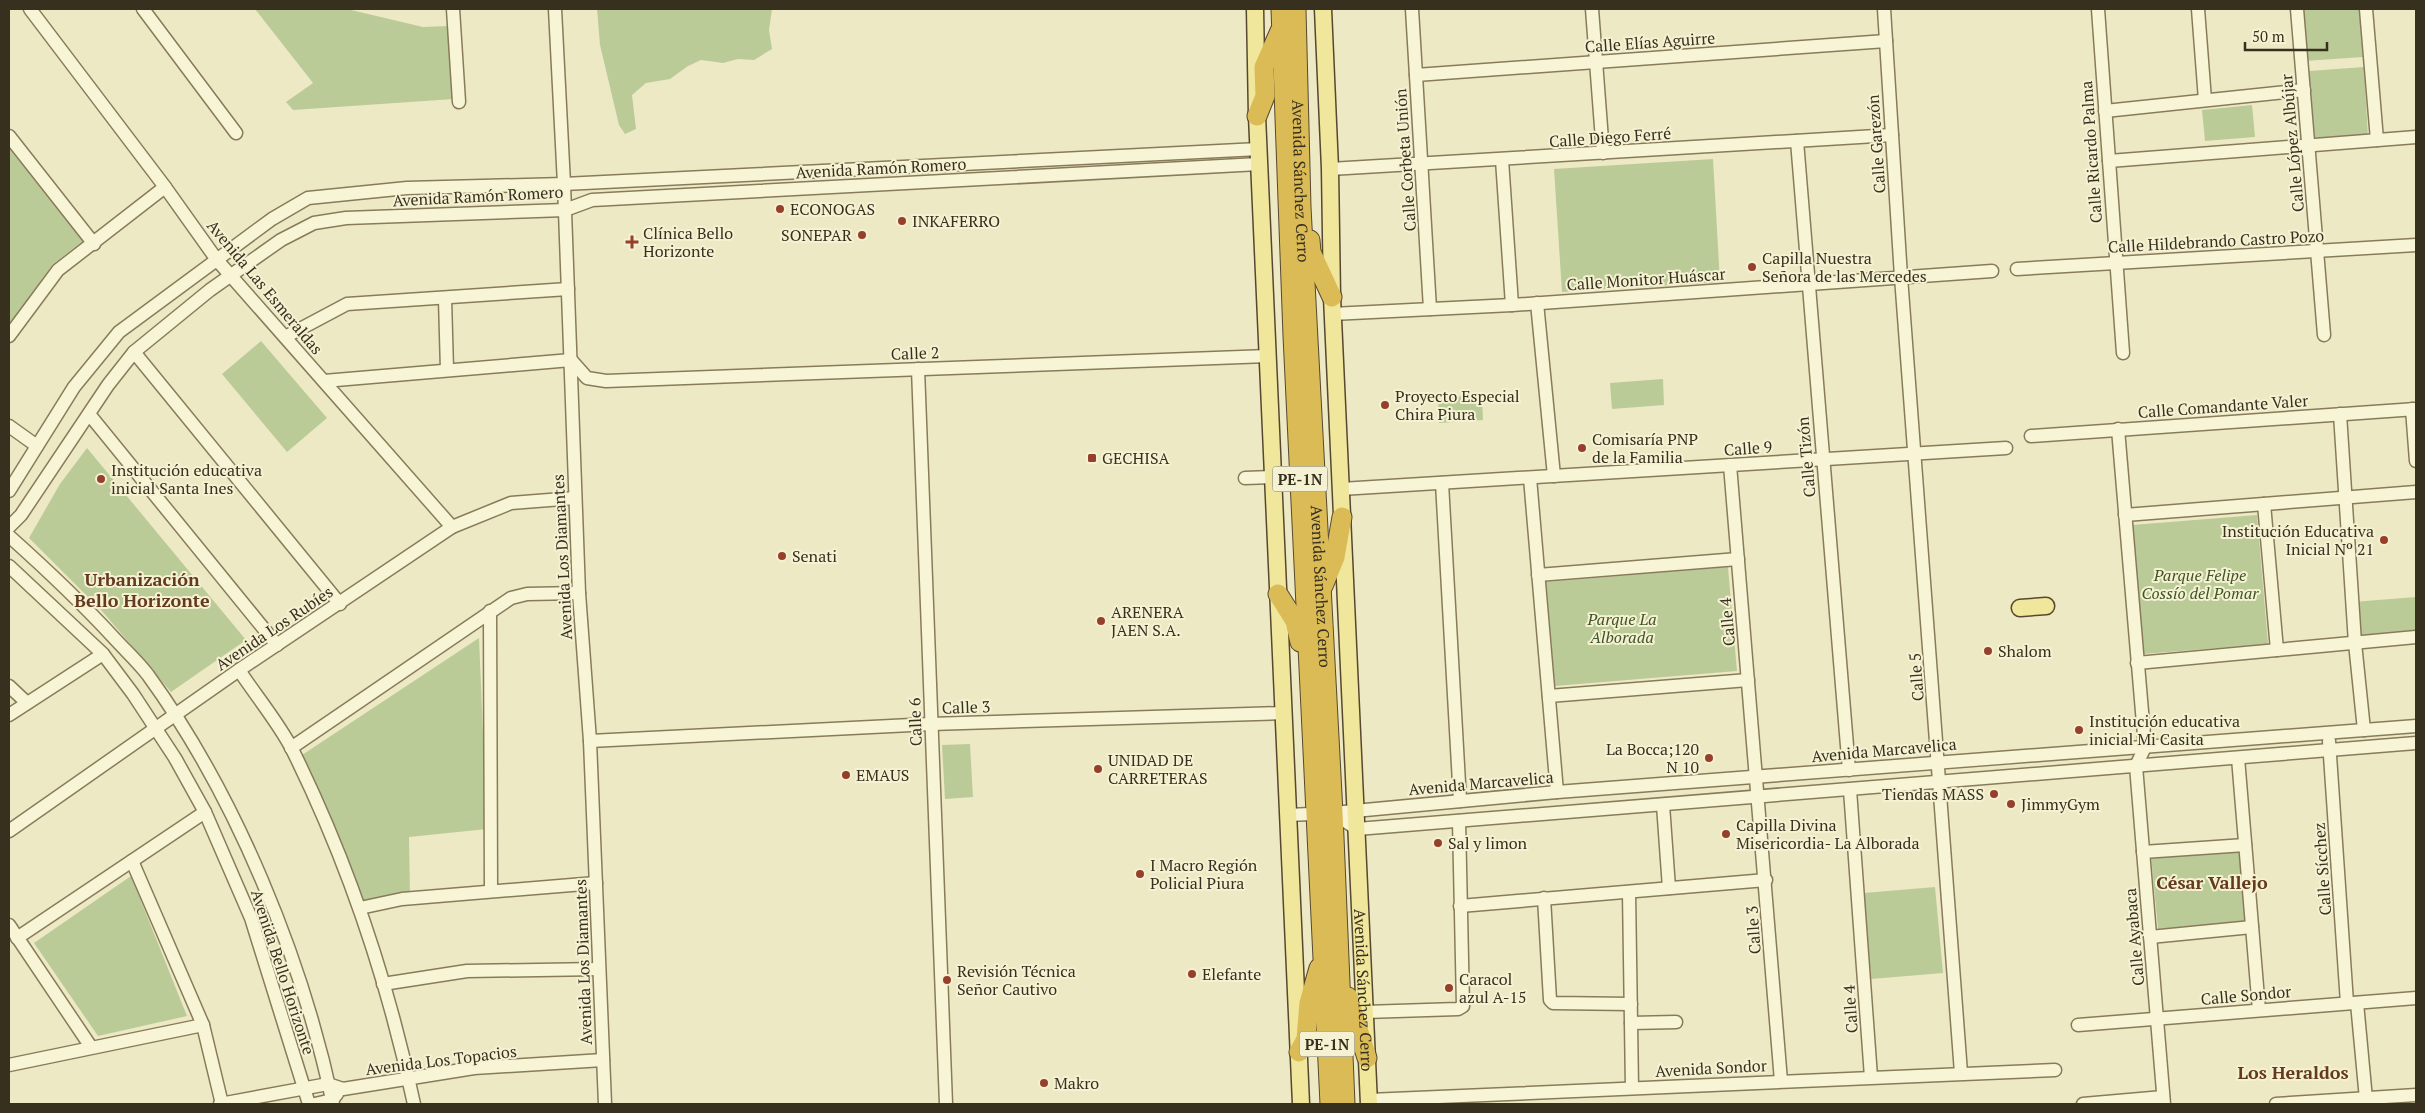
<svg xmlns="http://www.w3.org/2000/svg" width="2425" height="1113" font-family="'PT Serif',serif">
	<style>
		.green { fill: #bbcb98 }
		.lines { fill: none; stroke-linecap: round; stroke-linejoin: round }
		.minor-casing { stroke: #887b5a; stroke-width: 15 }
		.major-casing { stroke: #56482f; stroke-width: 19 }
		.highway-casing { stroke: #56482f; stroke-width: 21 }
		.minor { stroke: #f8f5d7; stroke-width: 12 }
		.major { stroke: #f0e69c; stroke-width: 16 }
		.highway { stroke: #dbbb56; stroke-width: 19 }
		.poi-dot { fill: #963f2b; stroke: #f5f2d3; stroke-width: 2 }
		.labels { text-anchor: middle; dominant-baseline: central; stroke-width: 4; stroke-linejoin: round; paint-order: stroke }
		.shield { fill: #f5f2d3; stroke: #716a54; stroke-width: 1 }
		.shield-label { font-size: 15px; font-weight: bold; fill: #38301e }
		.street-label { font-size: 16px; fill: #38301e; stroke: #f5f2d3 }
		.poi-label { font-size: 16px; fill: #38301e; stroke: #f5f2d3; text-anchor: start }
		.park-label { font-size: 16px; font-style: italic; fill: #3f5425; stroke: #f5f2d3 }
		.neighbourhood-label { font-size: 18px; font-weight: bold; fill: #643a1e; stroke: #f5f2d3 }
	</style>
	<rect width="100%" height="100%" fill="#ede9c4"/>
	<g class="green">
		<path d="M255,9H347L423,27L449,26L454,99L293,110L286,102L313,83Z"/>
		<path d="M597,9H772L769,30L772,49L754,60L738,59L723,63L701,60L688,66L670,79L646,83L632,95L636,129L625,134L619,125L600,45Z"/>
		<path d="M2301,9H2359L2363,57L2305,61Z"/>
		<path d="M2364,67L2368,137L2315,140L2309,71Z"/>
		<path d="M2252,105L2255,137L2205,141L2202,110Z"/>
		<path d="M9,148L83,241L53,264L9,325Z"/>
		<path d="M1713,159L1720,282L1562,292L1554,169Z"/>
		<path d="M261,341L327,418L287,452L222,374Z"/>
		<path d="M1663,379L1664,405L1612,409L1610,383Z"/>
		<path d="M1482,395L1483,420L1439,423L1438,398Z"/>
		<path d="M87,448L246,640L171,692L102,611L29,538L60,484Z"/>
		<path d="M2257,515L2268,644L2143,654L2132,525Z"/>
		<path d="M1728,567L1737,671L1555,686L1546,582Z"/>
		<path d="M2416,597V637L2357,641L2353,602Z"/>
		<path d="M479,638L487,829L409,837L410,894L363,901L302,755Z"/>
		<path d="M970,744L973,797L945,799L942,745Z"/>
		<path d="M2242,848L2249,921L2158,929L2151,856Z"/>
		<path d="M131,876L187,1016L98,1036L34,943Z"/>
		<path d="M1935,887L1943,973L1871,979L1864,893Z"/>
	</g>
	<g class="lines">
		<defs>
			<g id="minor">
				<path d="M30,9L165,187L217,260L452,527"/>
				<path d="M143,9L236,133"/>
				<path d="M453,9L459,102"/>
				<path d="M555,9L564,184L579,593L590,741L605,1104"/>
				<path d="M1412,9L1430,309"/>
				<path d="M1592,9L1603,153"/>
				<path d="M1884,9L1901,277L1961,1073"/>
				<path d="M2098,9L2123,353"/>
				<path d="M2198,9L2205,100"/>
				<path d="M2297,9L2324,335"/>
				<path d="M2366,9L2377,140"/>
				<path d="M1416,75L1886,41"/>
				<path d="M2105,111L2304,90"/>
				<path d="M9,136L94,244"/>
				<path d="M1797,141L1849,770"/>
				<path d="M1502,160L1512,305"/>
				<path d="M2109,161L2416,137"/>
				<path d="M1330,169L1892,135"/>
				<path d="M2017,269L2416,245"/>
				<path d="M445,299L447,370"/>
				<path d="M1537,303L1554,476"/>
				<path d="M1332,314L1512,305L1992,271"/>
				<path d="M9,336L58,270L165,187"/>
				<path d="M285,337L347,304L568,289"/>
				<path d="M134,352L340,604"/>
				<path d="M918,369L946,1104"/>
				<path d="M324,381L571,360L587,378L606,381L1268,356"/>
				<path d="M2412,409L2416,461"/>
				<path d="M89,414L277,645"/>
				<path d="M2340,414L2355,643L2364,730"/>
				<path d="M9,426L37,446"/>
				<path d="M2118,429L2145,747L2136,766L2164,1104"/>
				<path d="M2031,436L2416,409"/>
				<path d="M1730,465L1781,1081"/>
				<path d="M1245,478L1273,477"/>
				<path d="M1530,478L1557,792"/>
				<path d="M1442,483L1460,801"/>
				<path d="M1341,489L2006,448"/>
				<path d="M9,491L74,387L119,332L272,219L308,198L407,188L564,184L1259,149"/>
				<path d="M2264,504L2277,650"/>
				<path d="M2125,515L2416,492"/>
				<path d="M9,527L21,515L108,385L134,352L210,290L281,240L314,223L346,218L565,210L592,200L1259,164"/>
				<path d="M9,536C46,569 81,602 115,639C126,651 138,662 148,675C236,796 302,958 333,1104"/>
				<path d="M9,566L103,654L133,694L175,758L205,812L251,918L309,1104"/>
				<path d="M1538,575L1738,559"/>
				<path d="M490,611L491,891"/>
				<path d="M2137,663L2416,637"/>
				<path d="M239,670C256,696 278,722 292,749C348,862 388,982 414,1104"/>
				<path d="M9,686L27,703"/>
				<path d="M1549,696L1748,680"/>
				<path d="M9,715L103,654"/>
				<path d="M590,741L931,724L1284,713"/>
				<path d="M2329,741L2347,1003"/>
				<path d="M291,748L511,598L527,594L579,593"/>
				<path d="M2238,758L2259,1010"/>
				<path d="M1850,790L1871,1077"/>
				<path d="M1663,805L1669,888"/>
				<path d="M1333,813L1357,829L2416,743"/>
				<path d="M1288,815L1333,813L1557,792L2416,726"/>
				<path d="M9,831L239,670L452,527L511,503L575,498"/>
				<path d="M2143,852L2245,845"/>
				<path d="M132,861L203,1025L222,1104"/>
				<path d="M1629,892L1632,1088"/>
				<path d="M1544,898L1550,1000L1553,1003L1631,1004"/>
				<path d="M1460,906L1766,880"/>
				<path d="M360,908L402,899L596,883"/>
				<path d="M9,925L91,1047"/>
				<path d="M2150,937L2252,927"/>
				<path d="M17,938L205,812"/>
				<path d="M383,984L467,971L599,969"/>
				<path d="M2357,1003L2366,1099"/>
				<path d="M1365,1012L1458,1009L1463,1006L1459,821"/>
				<path d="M1631,1023L1676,1022"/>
				<path d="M2078,1025L2416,998"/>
				<path d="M9,1065L203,1025"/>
				<path d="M1369,1100L2055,1070"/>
				<path d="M220,1104L328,1084L343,1089L474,1068L603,1060"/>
				<path d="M315,1104L332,1100L337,1094"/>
				<path d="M2083,1104L2163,1097"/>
				<path d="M2276,1104L2416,1095"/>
			</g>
			<g id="major">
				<path d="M1255,9L1257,116L1301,1104"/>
				<path id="s1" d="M1323,9L1330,169L1332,297L1369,1104"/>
				<path d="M2020,608L2046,606"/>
			</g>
			<g id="highway">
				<path d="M1281,9L1293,336L1330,1104"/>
				<path id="s2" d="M1296,9L1301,207L1333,813L1345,1104"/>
				<path d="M1257,116L1265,96L1264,67L1280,31"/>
				<path d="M1310,240L1311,252L1332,297"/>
				<path d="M1323,586L1335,557L1342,517"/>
				<path d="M1278,594L1295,621L1300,642"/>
				<path d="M1348,997L1367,1058"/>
				<path d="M1299,1052L1306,1039L1309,1003L1319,968"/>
			</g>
		</defs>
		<use href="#minor" class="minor-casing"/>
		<use href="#major" class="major-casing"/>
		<use href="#highway" class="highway-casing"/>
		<use href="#minor" class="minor"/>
		<use href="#major" class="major"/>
		<use href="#highway" class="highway"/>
	</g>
	<g class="poi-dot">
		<circle cx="780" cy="209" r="5"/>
		<circle cx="902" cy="221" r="5"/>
		<circle cx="862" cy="235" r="5"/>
		<path d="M629.5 234.5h5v5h5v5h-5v5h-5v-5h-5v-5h5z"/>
		<circle cx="1752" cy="267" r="5"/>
		<circle cx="1385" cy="405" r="5"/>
		<circle cx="1582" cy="448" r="5"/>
		<rect x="1087" y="453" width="10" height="10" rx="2.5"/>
		<circle cx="101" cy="479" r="5"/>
		<circle cx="2384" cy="540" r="5"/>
		<circle cx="782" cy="556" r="5"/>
		<circle cx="1101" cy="621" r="5"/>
		<circle cx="1988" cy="651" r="5"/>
		<circle cx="2079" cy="730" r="5"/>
		<circle cx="1709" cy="758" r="5"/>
		<circle cx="1098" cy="769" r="5"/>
		<circle cx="846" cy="775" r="5"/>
		<circle cx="1994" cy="794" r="5"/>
		<circle cx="2011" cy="804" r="5"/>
		<circle cx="1726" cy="834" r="5"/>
		<circle cx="1438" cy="843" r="5"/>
		<circle cx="1140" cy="874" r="5"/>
		<circle cx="1192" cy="974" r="5"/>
		<circle cx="947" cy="980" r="5"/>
		<circle cx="1449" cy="988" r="5"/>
		<circle cx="1044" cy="1083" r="5"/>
	</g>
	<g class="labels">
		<g class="shield">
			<rect x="1272.5" y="466.5" width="55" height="25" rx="4"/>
			<rect x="1299.5" y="1031.5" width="55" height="25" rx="4"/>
		</g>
		<g class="shield-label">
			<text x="1300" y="479">PE-1N</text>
			<text x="1327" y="1044">PE-1N</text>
		</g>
		<g class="street-label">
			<text transform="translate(1650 42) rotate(-4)">Calle Elías Aguirre</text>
			<text transform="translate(1610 137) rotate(-4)">Calle Diego Ferré</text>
			<text transform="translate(2292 143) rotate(-95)">Calle López Albújar</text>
			<text transform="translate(1876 144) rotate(-94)">Calle Garezón</text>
			<text transform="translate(2091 152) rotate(-94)">Calle Ricardo Palma</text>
			<text transform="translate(1405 160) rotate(-94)">Calle Corbeta Unión</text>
			<text transform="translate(881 168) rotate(-3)">Avenida Ramón Romero</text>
			<text stroke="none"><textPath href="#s2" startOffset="172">Avenida Sánchez Cerro</textPath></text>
			<text transform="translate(478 196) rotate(-3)">Avenida Ramón Romero</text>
			<text transform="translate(2216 241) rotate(-3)">Calle Hildebrando Castro Pozo</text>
			<text transform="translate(1646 279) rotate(-4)">Calle Monitor Huáscar</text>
			<text transform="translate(265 287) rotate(50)">Avenida Las Esmeraldas</text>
			<text transform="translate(915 353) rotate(-2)">Calle 2</text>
			<text transform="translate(2223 406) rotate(-4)">Calle Comandante Valer</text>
			<text transform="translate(1748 448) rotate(-4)">Calle 9</text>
			<text transform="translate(1806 457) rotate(-95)">Calle Tizón</text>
			<text transform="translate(562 557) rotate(-93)">Avenida Los Diamantes</text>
			<text stroke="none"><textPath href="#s2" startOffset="578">Avenida Sánchez Cerro</textPath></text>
			<text transform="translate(1727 622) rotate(-95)">Calle 4</text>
			<text transform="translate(274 628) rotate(-34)">Avenida Los Rubíes</text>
			<text transform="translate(1916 677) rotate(-94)">Calle 5</text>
			<text transform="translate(966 707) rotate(-2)">Calle 3</text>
			<text transform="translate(915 722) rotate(-92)">Calle 6</text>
			<text transform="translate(1884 750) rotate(-5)">Avenida Marcavelica</text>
			<text transform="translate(1481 783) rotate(-5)">Avenida Marcavelica</text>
			<text transform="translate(2322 869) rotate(-94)">Calle Sícchez</text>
			<text transform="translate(1753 930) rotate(-94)">Calle 3</text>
			<text transform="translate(2134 937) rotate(-95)">Calle Ayabaca</text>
			<text transform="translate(583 962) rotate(-92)">Avenida Los Diamantes</text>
			<text transform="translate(283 972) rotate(72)">Avenida Bello Horizonte</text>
			<text stroke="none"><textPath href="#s1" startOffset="982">Avenida Sánchez Cerro</textPath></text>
			<text transform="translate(2246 995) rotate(-5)">Calle Sondor</text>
			<text transform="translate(1850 1009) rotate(-94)">Calle 4</text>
			<text transform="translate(441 1060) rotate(-7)">Avenida Los Topacios</text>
			<text transform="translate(1711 1068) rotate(-3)">Avenida Sondor</text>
		</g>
		<g class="poi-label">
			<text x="790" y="209">ECONOGAS</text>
			<text x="912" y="221">INKAFERRO</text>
			<text x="643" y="233">Clínica Bello<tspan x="643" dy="18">Horizonte</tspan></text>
			<text x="852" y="235" text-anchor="end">SONEPAR</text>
			<text x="1762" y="258">Capilla Nuestra<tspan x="1762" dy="18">Señora de las Mercedes</tspan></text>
			<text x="1395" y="396">Proyecto Especial<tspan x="1395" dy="18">Chira Piura</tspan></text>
			<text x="1592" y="439">Comisaría PNP<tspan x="1592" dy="18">de la Familia</tspan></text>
			<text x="1102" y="458">GECHISA</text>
			<text x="111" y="470">Institución educativa<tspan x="111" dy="18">inicial Santa Ines</tspan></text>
			<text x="2374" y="531" text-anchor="end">Institución Educativa<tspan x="2374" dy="18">Inicial Nº 21</tspan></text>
			<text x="792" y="556">Senati</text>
			<text x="1111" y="612">ARENERA<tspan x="1111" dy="18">JAEN S.A.</tspan></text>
			<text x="1998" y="651">Shalom</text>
			<text x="2089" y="721">Institución educativa<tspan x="2089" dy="18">inicial Mi Casita</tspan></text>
			<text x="1699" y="749" text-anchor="end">La Bocca;120<tspan x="1699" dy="18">N 10</tspan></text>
			<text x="1108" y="760">UNIDAD DE<tspan x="1108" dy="18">CARRETERAS</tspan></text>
			<text x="856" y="775">EMAUS</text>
			<text x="1984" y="794" text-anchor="end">Tiendas MASS</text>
			<text x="2021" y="804">JimmyGym</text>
			<text x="1736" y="825">Capilla Divina<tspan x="1736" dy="18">Misericordia- La Alborada</tspan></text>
			<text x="1448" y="843">Sal y limon</text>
			<text x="1150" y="865">I Macro Región<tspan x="1150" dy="18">Policial Piura</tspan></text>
			<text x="957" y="971">Revisión Técnica<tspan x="957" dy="18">Señor Cautivo</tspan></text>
			<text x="1202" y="974">Elefante</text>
			<text x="1459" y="979">Caracol<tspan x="1459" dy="18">azul A-15</tspan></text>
			<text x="1054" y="1083">Makro</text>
		</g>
		<g class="park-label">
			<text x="2200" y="575">Parque Felipe<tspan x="2200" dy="18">Cossío del Pomar</tspan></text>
			<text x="1622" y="619">Parque La<tspan x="1622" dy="18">Alborada</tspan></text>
		</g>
		<g class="neighbourhood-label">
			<text x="142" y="579">Urbanización<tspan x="142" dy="21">Bello Horizonte</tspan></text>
			<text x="2212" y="882">César Vallejo</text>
			<text x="2293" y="1072">Los Heraldos</text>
		</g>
	</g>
	<rect width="2425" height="1113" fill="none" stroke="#38301e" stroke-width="20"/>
	<path d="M2245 42v8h82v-8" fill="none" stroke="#38301e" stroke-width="2.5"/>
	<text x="2252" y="42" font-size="15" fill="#38301e" stroke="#f5f2d3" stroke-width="4" paint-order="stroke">50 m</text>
</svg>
